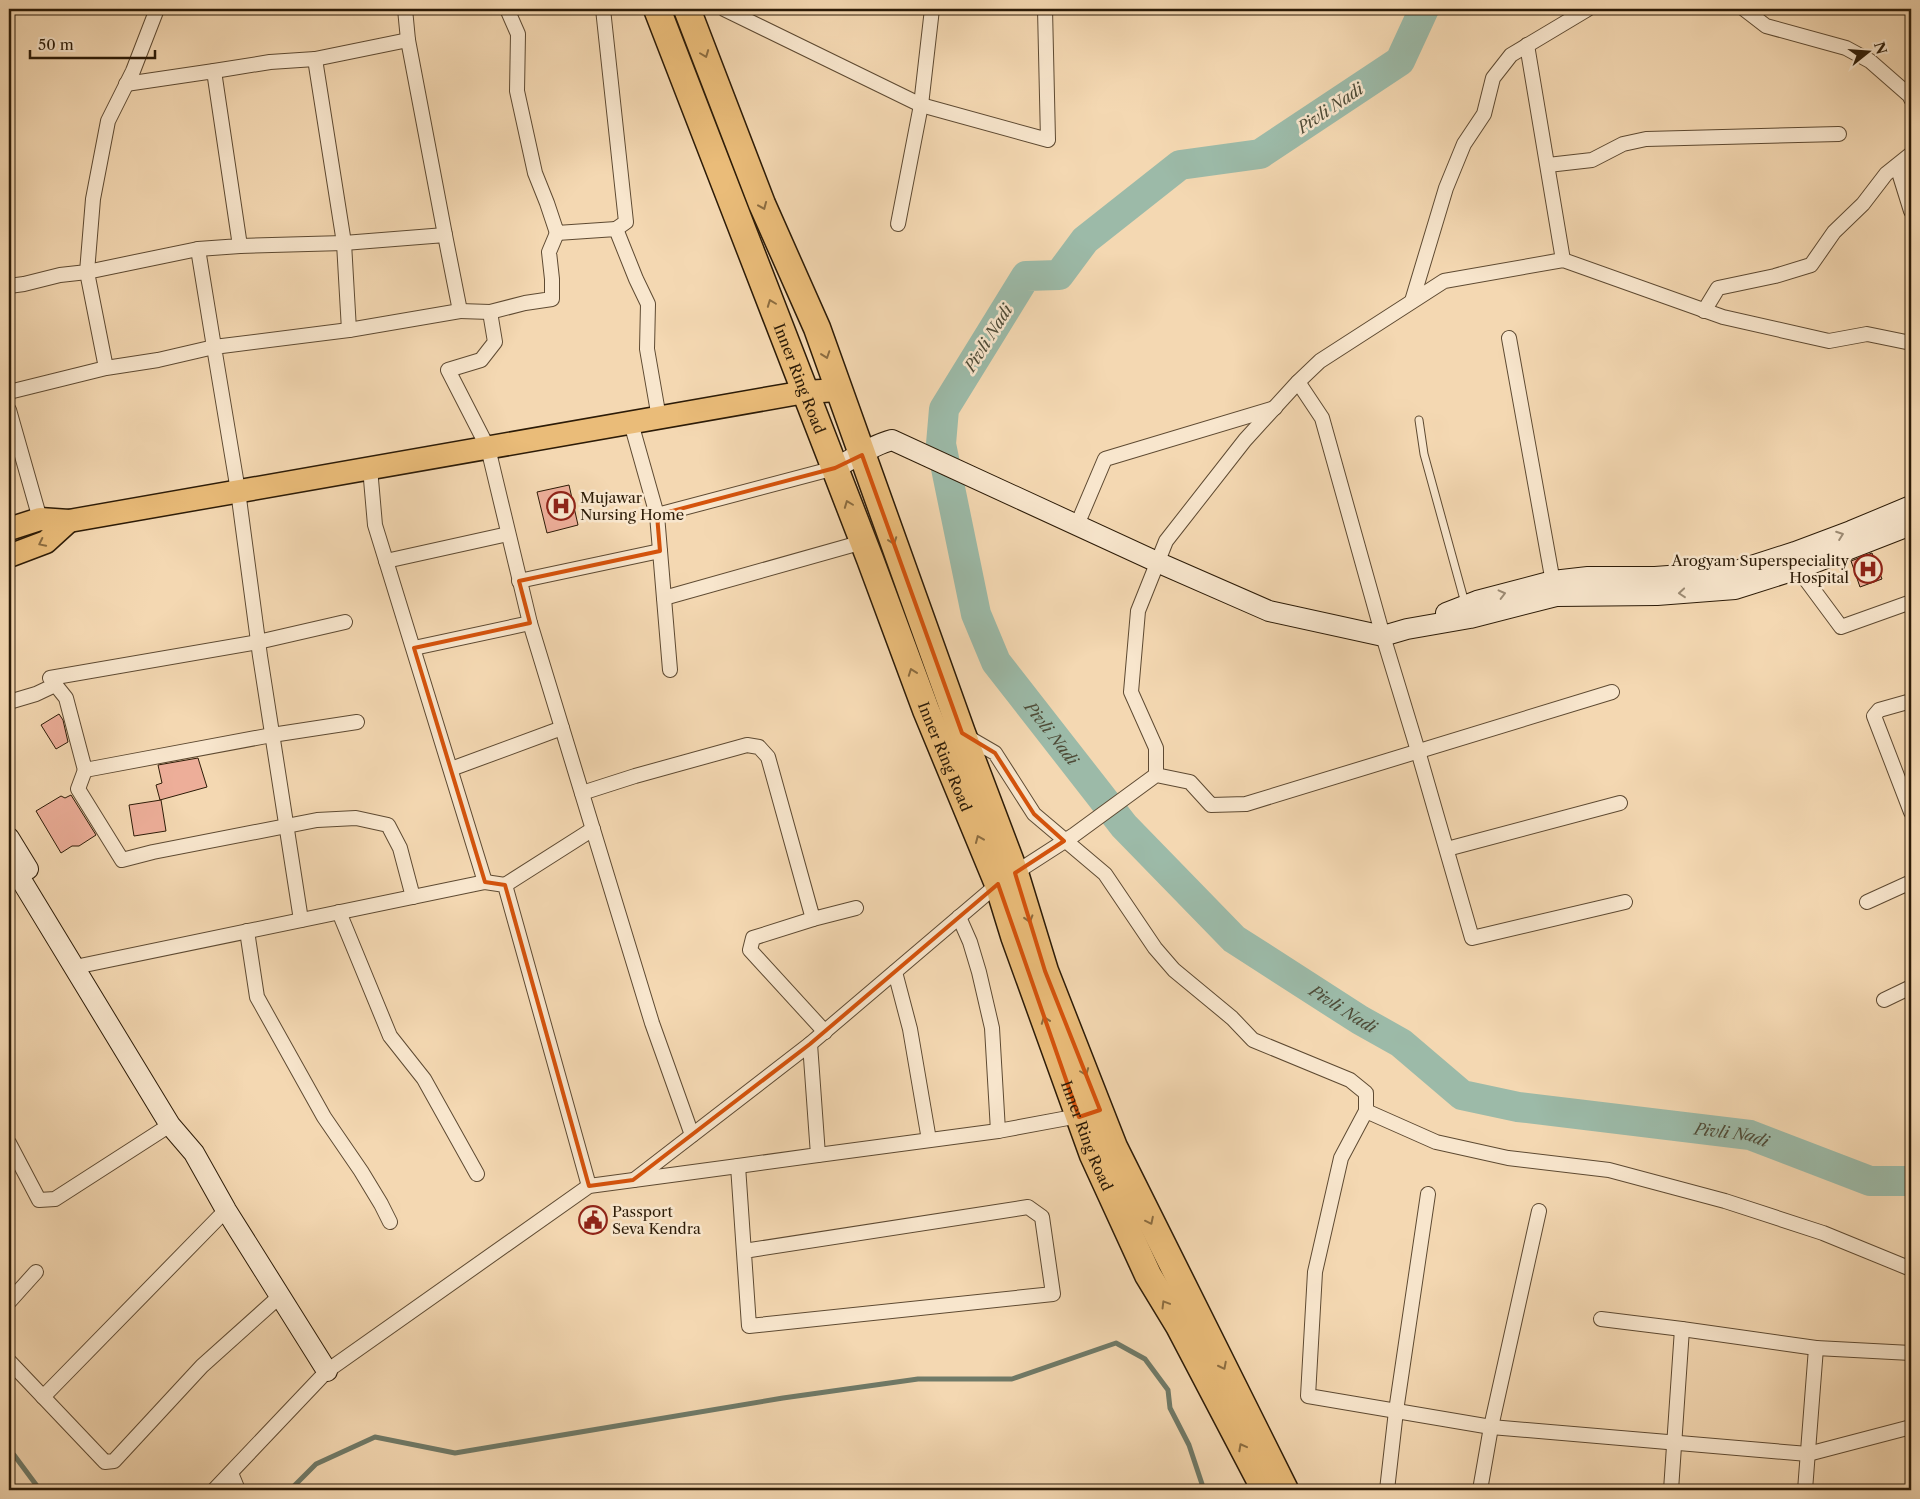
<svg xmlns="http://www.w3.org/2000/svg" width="1920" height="1499" font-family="'Libre Caslon Text',serif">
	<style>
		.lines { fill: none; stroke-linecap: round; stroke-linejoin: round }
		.stream { stroke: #6f7a68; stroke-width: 5 }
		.river { stroke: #9cbaa8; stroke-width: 30 }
		.building { fill: #edae99; stroke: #2c1b07 }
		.lane-casing { stroke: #5e4a32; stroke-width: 9 }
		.street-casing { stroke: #5e4a32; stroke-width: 16 }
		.secondary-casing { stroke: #2c1b07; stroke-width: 22 }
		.primary-casing { stroke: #2c1b07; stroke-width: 25 }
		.highway-casing { stroke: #2c1b07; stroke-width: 29 }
		.lane { stroke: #f8e6cd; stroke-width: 7 }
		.street { stroke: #f8e6cd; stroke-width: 14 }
		.secondary { stroke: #f8e6cd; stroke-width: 20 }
		.primary { stroke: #eabc79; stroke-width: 22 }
		.highway { stroke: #eabc79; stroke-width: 26 }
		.oneway { stroke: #8b6c40 }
		.oneway2 { stroke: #9c8b74 }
		.marked { fill: none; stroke: #d5530c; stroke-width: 4; stroke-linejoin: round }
		.labels { text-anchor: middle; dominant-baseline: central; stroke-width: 5; stroke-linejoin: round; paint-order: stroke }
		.street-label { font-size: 15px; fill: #2c1b07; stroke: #f8e6cd }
		.poi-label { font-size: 15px; fill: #2c1b07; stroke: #f8e6cd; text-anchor: start }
		.water-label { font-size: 16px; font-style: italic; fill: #4e4b37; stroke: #f8e6cd }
	</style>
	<rect width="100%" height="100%" fill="#f4d8b2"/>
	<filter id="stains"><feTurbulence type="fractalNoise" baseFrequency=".004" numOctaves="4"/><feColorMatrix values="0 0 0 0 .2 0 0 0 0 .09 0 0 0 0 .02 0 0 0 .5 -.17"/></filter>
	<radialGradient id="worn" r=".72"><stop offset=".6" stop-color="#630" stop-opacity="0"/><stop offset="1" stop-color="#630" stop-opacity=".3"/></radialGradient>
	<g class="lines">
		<g class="stream">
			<path d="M9,1451L14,1455L40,1490"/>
			<path d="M294,1490V1486L316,1464L375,1437L455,1453L783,1398L918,1379H1012L1116,1343L1145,1359L1168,1390L1170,1408L1189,1445L1204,1490"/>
		</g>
		<path class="river" id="s1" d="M1424,9L1400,61L1260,154L1180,165L1085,240L1059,275L1026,276L944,409L941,444L976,614L996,662L1124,826L1234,939L1360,1020L1401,1043L1462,1095L1518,1107L1750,1135L1870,1181H1911"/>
	</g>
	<g class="building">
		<path d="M569,485L578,525L547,533L537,492Z"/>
		<path d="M1872,553L1882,579L1860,587L1851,561Z"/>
		<path d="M59,714L63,720L68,742L56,749L41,725Z"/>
		<path d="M198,758L207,787L160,800L156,785L162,783L158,765Z"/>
		<path d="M71,795L96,835L79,846H72L61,853L36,811L61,796L65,798Z"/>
		<path d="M161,800L166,831L134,836L129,805Z"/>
	</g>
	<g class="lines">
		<defs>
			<path id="lane" d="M1419,420L1424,454L1465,603"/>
			<g id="street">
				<path d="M405,9L408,40"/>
				<path d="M507,9L518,34L517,91L535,173L547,203L557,233L616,229L636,279L648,304L647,349L659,418"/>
				<path d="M603,9L626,222L616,229"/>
				<path d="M724,9L921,105L1048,140L1045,9"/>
				<path d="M1744,9L1766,26L1846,48L1870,61L1910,96L1911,99"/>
				<path d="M1527,45L1563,260"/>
				<path d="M315,59L408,40L445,235"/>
				<path d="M214,71L270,62L315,59L344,243L349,330"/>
				<path d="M126,84L214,71L240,246L198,249"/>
				<path d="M1548,165L1592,160L1623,144L1646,139L1839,134"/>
				<path d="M1897,166L1911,211"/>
				<path d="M898,224L921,105L932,9"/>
				<path d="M557,233L549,252L552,279V299L525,303L490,312L495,342L481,360L448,370L488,448L530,623L652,1023L692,1135"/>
				<path d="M240,246L344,243L445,235L460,311L349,330L214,347L238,491L260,656L301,920"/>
				<path d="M9,286L24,284L60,275L87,272L93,199L108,121L133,71L157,9"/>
				<path d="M1412,301L1446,188L1464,144L1484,114L1493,78L1511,55L1588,9"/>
				<path d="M460,311L490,312"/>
				<path d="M1704,311L1718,288L1775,276L1811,265L1834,232L1863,204L1886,174L1911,154"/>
				<path d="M1509,338L1554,588"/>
				<path d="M1298,382L1322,418L1383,636L1418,751L1472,938L1625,902"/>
				<path d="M9,392L106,368L87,272L198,249L214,347L158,360L106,368"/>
				<path d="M9,410L40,519"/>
				<path d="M631,423L657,515"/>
				<path d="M370,468L375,525L485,882"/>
				<path d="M1077,525L1105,459L1275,408"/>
				<path d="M386,561L508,534"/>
				<path d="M1798,569L1841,627L1911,602"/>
				<path d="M519,581L660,551"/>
				<path d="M664,598L863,542"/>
				<path d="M345,622L258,642L50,678L66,698L85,770L272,735L357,722"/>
				<path d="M414,648L530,623"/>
				<path d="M670,670L657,515L835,468"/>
				<path d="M1911,701L1879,710L1874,716L1911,812"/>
				<path d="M9,702L36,694L55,685"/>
				<path d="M964,735L995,753L1034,814L1105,874L1155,948L1174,970L1232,1018L1253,1040L1350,1080L1366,1093V1111L1341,1158L1315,1272L1308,1396L1491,1427L1808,1454L1911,1427"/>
				<path d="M451,769L562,728"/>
				<path d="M85,770L78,789L122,860L153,852L317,820L356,818L388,825L400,848L413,897"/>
				<path d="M1156,775V748L1131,692L1138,611L1166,541L1245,440L1298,382L1320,361L1444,281L1563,260L1723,317L1829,341L1867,334L1911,343"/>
				<path d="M582,793L635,776L747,745L759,747L768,757L813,919L856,908"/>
				<path d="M1447,849L1620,803"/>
				<path d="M1015,873L1074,835L1156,775L1190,782L1211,805L1246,804L1612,692"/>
				<path d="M505,885L593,829"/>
				<path d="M1867,902L1911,882"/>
				<path d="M339,912L390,1036L424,1079L477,1174"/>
				<path d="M959,917L970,942L979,972L992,1028L998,1131"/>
				<path d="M813,919L753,938L750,950L825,1032"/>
				<path d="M247,931L257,997L324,1117L361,1171L381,1204L390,1222"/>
				<path d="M75,967L485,882L505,885L589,1186"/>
				<path d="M895,972L910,1029L929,1140"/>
				<path d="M1884,1000L1911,987"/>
				<path d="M1366,1111L1436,1142L1508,1158L1609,1170L1725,1201L1823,1233L1911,1269"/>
				<path d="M9,1143L39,1200L55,1199L170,1125"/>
				<path d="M818,1155L998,1131L1084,1115"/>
				<path d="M738,1166L818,1155L810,1044"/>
				<path d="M634,1180L810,1044L998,884"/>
				<path d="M9,1302L36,1272"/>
				<path d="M1601,1319L1682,1329L1816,1348L1805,1490"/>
				<path d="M1816,1348L1911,1353"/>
				<path d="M9,1361L105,1462L114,1461L202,1366L280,1296"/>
				<path d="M43,1397L226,1210"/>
				<path d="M231,1473L238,1490"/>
				<path d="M214,1490L327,1371L589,1186L738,1166L749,1326L1053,1294L1042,1217L1028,1207L744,1251"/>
				<path d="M1387,1490L1396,1411L1428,1194"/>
				<path d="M1480,1490L1491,1427L1539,1211"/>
				<path d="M1671,1490L1682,1329"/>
			</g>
			<g id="secondary">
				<path d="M835,468C853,459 872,445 892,440L1157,562L1269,611L1383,636L1407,629L1470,618L1556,596L1657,595L1735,589L1798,569L1911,525"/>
				<path d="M1446,613L1477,601L1553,581L1588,577H1655L1736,571L1795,552L1851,531L1911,506"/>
				<path d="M9,838L28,869"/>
				<path d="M9,860L170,1125L194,1153L226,1210L327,1371"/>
			</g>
			<g id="primary">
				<path d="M9,529L40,519L69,521L805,392L838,390"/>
				<path d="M9,556L46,542L69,521"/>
			</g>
			<g id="highway">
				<path id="s2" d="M657,9L870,559L926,710L998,884L1014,936L1093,1155L1148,1275L1179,1326L1265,1490"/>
				<path d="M687,9L762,204L817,328L962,733L1015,873L1045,971L1114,1147L1285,1490"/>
			</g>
		</defs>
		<use href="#lane" class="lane-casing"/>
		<use href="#street" class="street-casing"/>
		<use href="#secondary" class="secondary-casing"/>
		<use href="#primary" class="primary-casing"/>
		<use href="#highway" class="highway-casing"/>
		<use href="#lane" class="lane"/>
		<use href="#street" class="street"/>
		<use href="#secondary" class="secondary"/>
		<use href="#primary" class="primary"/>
		<use href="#highway" class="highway"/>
	</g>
	<defs><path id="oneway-chevron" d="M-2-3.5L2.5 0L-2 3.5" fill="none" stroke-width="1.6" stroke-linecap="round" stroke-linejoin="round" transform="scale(1.25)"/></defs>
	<g class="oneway">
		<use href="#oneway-chevron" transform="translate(705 54) rotate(69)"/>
		<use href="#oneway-chevron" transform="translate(763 206) rotate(67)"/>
		<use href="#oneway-chevron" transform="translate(771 303) rotate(-111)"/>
		<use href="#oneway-chevron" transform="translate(826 355) rotate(71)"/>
		<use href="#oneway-chevron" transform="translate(848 504) rotate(-111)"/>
		<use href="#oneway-chevron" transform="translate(893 541) rotate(70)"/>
		<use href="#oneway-chevron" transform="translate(42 543) rotate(154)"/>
		<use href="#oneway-chevron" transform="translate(912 672) rotate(-110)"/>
		<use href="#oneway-chevron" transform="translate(979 839) rotate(-113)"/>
		<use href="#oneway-chevron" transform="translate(1029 919) rotate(73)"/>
		<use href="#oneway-chevron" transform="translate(1045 1020) rotate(-110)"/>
		<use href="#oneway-chevron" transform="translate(1085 1072) rotate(69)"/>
		<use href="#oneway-chevron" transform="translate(1150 1221) rotate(64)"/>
		<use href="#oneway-chevron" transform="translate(1165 1304) rotate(-121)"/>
		<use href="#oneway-chevron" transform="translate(1223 1366) rotate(63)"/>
		<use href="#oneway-chevron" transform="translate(1242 1447) rotate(-118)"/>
	</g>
	<g class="oneway2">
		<use href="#oneway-chevron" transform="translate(1840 535) rotate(-20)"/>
		<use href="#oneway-chevron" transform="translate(1682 593) rotate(175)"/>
		<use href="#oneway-chevron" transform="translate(1502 594) rotate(-14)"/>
	</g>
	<path class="marked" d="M862,455L962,733L995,753L1034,814L1064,841L1015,873L1045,971L1100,1110L1079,1117L998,884L810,1044L633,1180L589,1186L505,885L485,882L414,648L530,623L519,581L660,551L657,515L835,468Z"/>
	<defs>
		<symbol id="hospital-ring" viewBox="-11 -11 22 22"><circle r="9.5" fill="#f8e6cd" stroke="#8f2418" stroke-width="1.5"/><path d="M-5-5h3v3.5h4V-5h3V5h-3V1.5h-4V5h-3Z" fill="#8f2418"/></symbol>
		<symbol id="civic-ring" viewBox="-11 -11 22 22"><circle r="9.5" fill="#f8e6cd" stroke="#8f2418" stroke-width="1.5"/><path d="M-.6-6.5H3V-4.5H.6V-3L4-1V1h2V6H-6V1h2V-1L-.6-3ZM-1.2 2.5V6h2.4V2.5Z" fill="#8f2418"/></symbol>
	</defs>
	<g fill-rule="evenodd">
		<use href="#hospital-ring" x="545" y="490" width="32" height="32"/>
		<use href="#hospital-ring" x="1852" y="553" width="32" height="32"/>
		<use href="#civic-ring" x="577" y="1204" width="32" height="32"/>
	</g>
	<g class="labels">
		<g class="street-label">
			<text stroke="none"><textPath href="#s2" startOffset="396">Inner Ring Road</textPath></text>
			<text stroke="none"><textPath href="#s2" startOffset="801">Inner Ring Road</textPath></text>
			<text stroke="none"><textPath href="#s2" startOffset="1206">Inner Ring Road</textPath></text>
		</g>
		<g class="poi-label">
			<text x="580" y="497">Mujawar<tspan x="580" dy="17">Nursing Home</tspan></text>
			<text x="1849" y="560" text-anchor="end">Arogyam Superspeciality<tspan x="1849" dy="17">Hospital</tspan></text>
			<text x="612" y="1211">Passport<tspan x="612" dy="17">Seva Kendra</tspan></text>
		</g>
		<g class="water-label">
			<text transform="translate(1330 108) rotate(-34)">Pivli Nadi</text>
			<text transform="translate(988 338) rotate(-58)">Pivli Nadi</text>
			<text stroke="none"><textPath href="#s1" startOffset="1011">Pivli Nadi</textPath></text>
			<text stroke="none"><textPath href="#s1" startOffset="1416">Pivli Nadi</textPath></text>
			<text stroke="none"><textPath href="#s1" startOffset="1836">Pivli Nadi</textPath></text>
		</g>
	</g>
	<rect width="1920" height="1499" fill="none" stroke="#f4d8b2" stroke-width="30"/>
	<rect x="10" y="10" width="1900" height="1479" fill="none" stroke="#2c1b07" stroke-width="2.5"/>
	<rect x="15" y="15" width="1890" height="1469" fill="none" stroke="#2c1b07"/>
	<g transform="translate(1868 52) rotate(73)" stroke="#f8e6cd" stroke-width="4" paint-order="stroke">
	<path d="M0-4L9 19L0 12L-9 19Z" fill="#2c1b07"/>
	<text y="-8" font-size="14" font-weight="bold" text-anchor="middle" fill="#2c1b07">N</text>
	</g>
	<path d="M30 50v8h125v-8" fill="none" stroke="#2c1b07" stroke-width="2.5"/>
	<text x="38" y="50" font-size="15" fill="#2c1b07" stroke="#f8e6cd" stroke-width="4" paint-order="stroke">50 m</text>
	<rect width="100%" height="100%" filter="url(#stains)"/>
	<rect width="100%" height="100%" fill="url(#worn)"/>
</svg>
